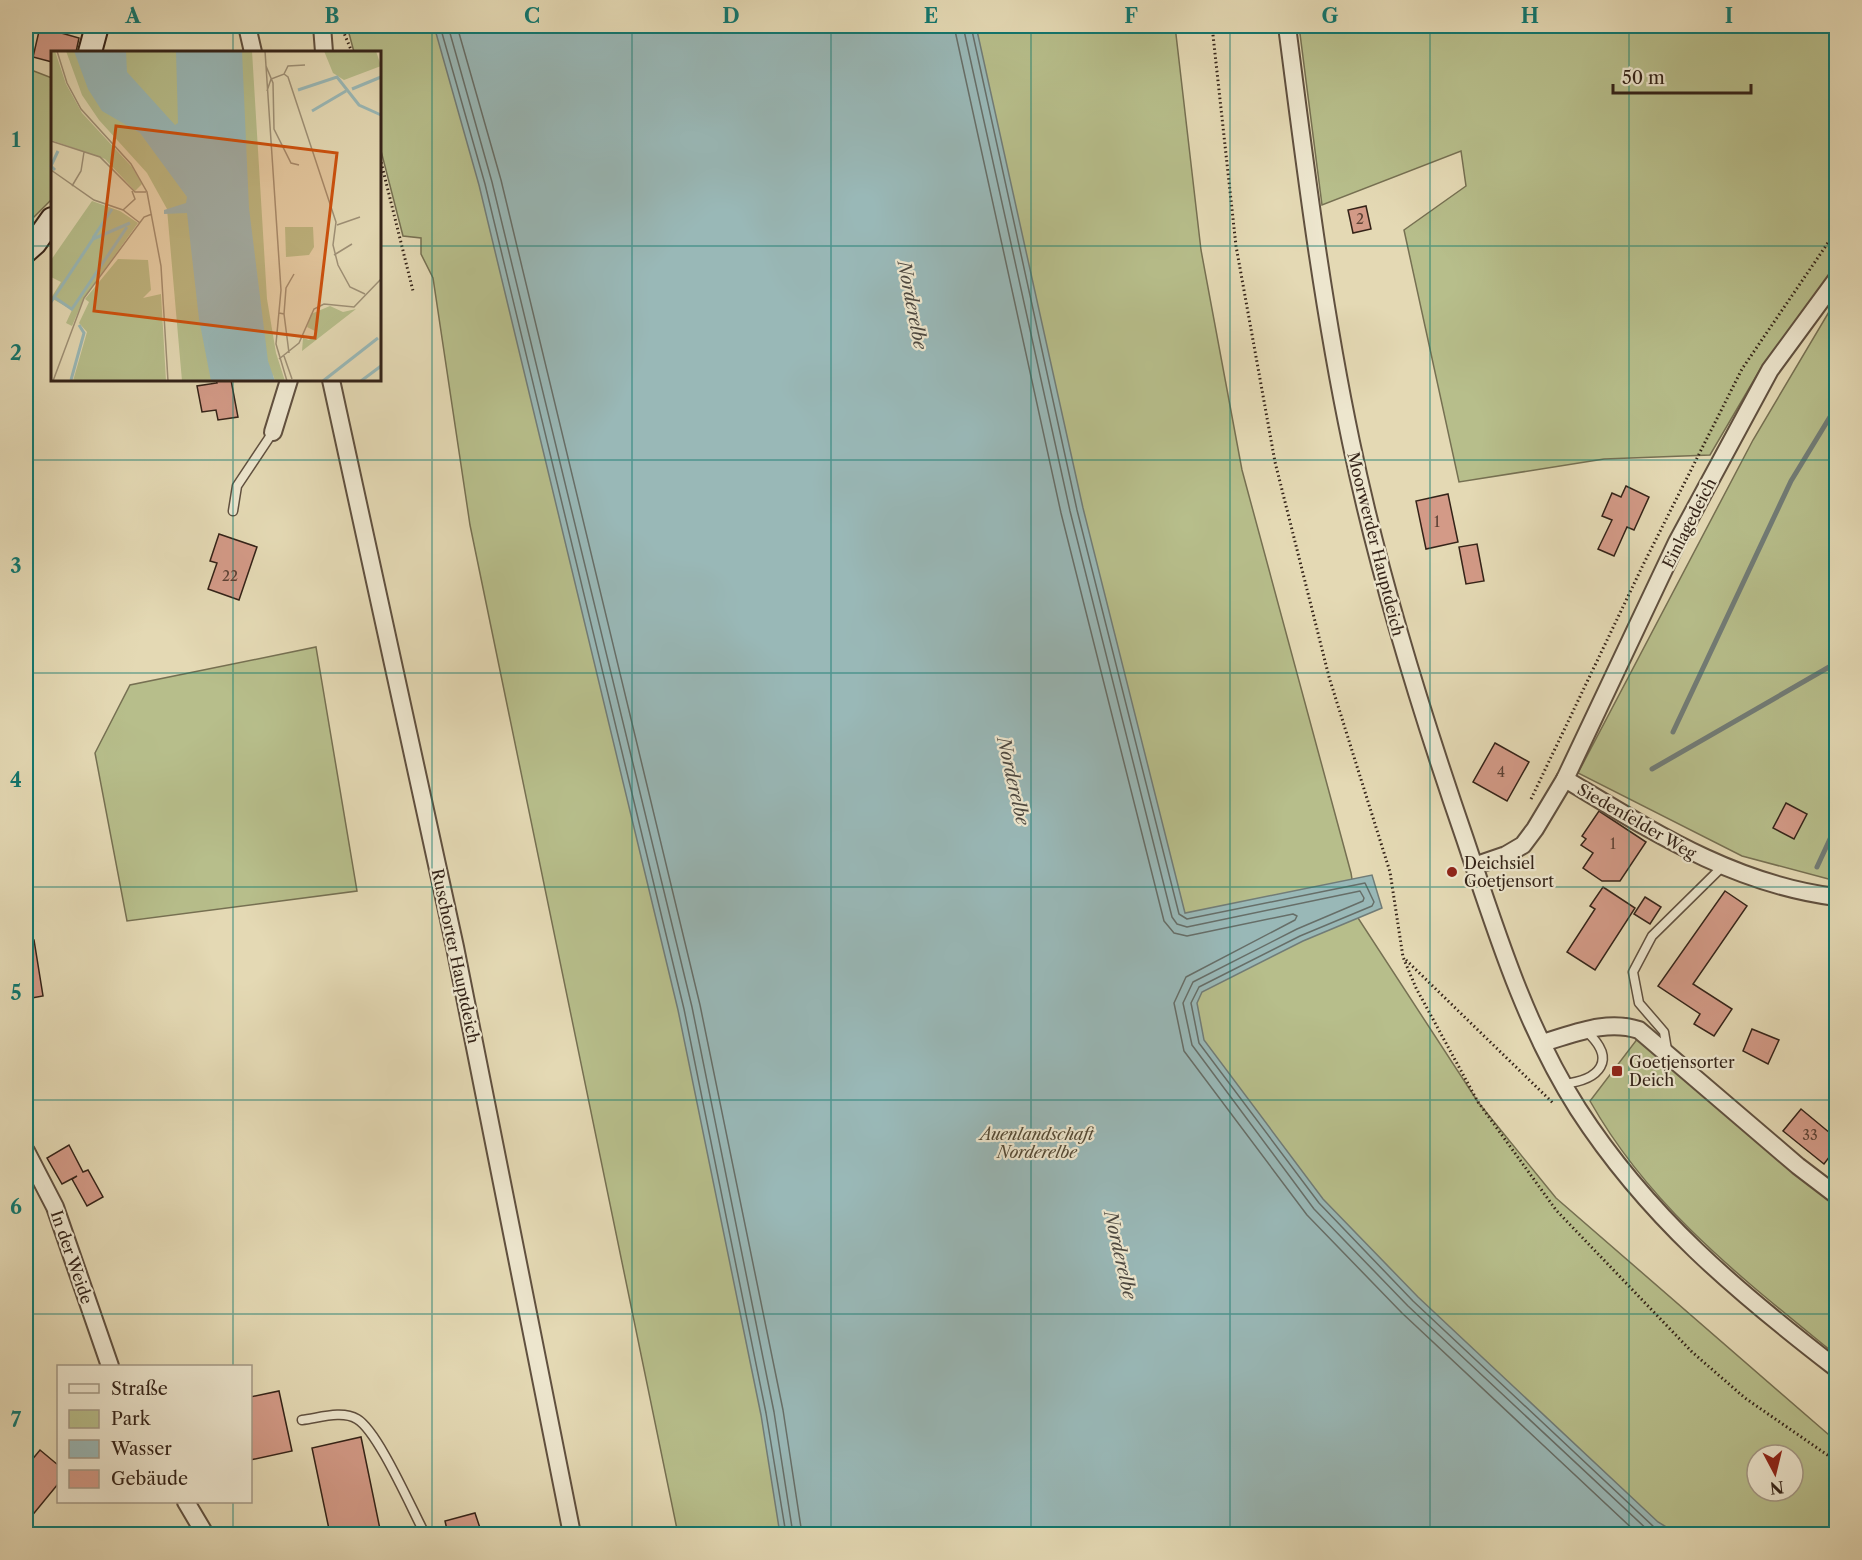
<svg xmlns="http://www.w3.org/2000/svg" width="1862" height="1560" font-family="'Libre Caslon Text',serif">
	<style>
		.green { fill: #b7be8b; stroke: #767052; stroke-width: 1.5; fill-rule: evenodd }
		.water { fill: #99b8b7; stroke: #717c77; stroke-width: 1.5 }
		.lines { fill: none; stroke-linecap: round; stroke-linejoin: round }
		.shore { stroke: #666e68; stroke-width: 1.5 }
		.stream { stroke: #717c77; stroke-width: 5 }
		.building { fill: #d39a87; stroke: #342318; stroke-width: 1.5 }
		.lane-casing { stroke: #60503f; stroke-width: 11 }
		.street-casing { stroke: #60503f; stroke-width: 20 }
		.secondary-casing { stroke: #342318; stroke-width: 26 }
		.path { stroke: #342318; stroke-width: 3; stroke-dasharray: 1.5 3; stroke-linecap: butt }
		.lane { stroke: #ede6ce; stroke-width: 8 }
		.street { stroke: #ede6ce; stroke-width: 16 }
		.secondary { stroke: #ede6ce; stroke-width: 22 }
		.grid { fill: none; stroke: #0f766e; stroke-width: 1.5; stroke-opacity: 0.55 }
		.poi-dot { fill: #8f2418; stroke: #ede6ce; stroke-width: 2 }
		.labels { text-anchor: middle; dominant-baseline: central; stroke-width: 4.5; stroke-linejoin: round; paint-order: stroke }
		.number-label { font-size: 14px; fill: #5c4134 }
		.street-label { font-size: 16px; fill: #342318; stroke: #ede6ce }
		.poi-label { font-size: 16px; fill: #342318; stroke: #ede6ce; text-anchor: start }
		.park-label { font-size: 16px; font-style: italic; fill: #554a35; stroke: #ede6ce }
		.water-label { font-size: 18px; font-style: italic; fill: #4d4840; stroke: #ede6ce }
		.inset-river { fill: none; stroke: #99b8b7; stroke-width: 3 }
		.inset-road { fill: none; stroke: #9e9076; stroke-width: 1.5 }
		.view { fill: #cd510e; fill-opacity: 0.15; stroke: #cd510e; stroke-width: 3 }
		.inset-edge { fill: none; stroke: #342318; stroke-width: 3 }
		.neatline { fill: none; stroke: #0f766e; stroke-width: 2 }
		.grid-label { font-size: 20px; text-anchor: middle; font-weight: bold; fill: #0f766e }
	</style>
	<rect width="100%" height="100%" fill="#e4d9b4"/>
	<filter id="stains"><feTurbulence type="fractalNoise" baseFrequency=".00333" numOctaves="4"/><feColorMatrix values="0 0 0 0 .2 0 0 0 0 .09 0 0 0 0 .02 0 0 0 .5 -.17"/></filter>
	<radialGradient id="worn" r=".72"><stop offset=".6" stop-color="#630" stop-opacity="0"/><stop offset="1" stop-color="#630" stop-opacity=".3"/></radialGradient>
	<g class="green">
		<path d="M347,26H1175L1201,250L1242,470L1351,873L1358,918L1478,1102L1556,1198L1836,1441V1534H678L470,525L433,278L421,254V238L403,236L380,147V52H354ZM1757,1455H1793V1491H1757Z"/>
		<path d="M1299,26H1836V266L1761,368L1710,455L1604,459L1459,482L1404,230L1466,186L1461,151L1322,205Z"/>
		<path d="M26,68L52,78V199L26,225Z"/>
		<path d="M1836,300V881L1742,856L1578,773L1753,440Z"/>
		<path d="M316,647L357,891L127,921L95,753L130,685Z"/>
		<path d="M1638,1038L1836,1201V1355C1742,1278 1651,1209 1590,1101Z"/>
	</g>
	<path class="water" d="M434,26H976L1083,508L1185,913L1372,875L1382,908L1303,941L1202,992L1197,1003L1204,1040L1323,1199L1418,1297L1658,1522L1678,1534H780L761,1415L678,1010L479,185Z"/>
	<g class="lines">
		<g class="shore">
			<path d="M440,26L485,184L684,1009L766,1413L786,1534"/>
			<path d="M448,26L492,182L692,1007L774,1412L793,1534"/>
			<path d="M457,26L501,180L700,1005L783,1410L802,1534"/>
			<path d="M954,26L1061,513L1164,921L1174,933L1187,936L1293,914L1297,916L1295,920L1186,977L1174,1003L1184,1051L1307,1215L1402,1313L1638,1534"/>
			<path d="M963,26L1070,511L1172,917L1177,924L1187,927L1360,891L1364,898L1363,901L1297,929L1193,982L1183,1003L1192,1045L1314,1209L1408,1306L1652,1534"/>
			<path d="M971,26L1077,510L1179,914L1187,919L1365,883L1374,902L1372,906L1300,936L1199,987L1191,1003L1199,1043L1319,1203L1413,1301L1654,1527L1667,1534"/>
		</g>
		<g class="stream">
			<path d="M1673,732L1791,481L1836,407"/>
			<path d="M1652,769L1836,663"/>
			<path d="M1817,867L1836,826"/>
		</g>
	</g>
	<g class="building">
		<path d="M40,27L79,38L76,52H52V62L33,57Z"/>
		<path d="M1366,206L1371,229L1353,233L1348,210Z"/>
		<path d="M216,380H231L238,417L218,420L216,410L202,412L197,386L217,383Z"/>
		<path d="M1626,486L1649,497L1634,530L1627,527L1614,556L1598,549L1612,520L1602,516L1612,493L1621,497Z"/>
		<path d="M1448,494L1458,542L1426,549L1416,501Z"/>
		<path d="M219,534L257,547L239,600L208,589L217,563L210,561Z"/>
		<path d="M1477,544L1484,581L1466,584L1459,547Z"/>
		<path d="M1495,743L1529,762L1507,801L1473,782Z"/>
		<path d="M1786,803L1807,814L1794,839L1773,828Z"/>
		<path d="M1599,811L1646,842L1620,881H1602L1583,868L1593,853L1581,845L1586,839L1582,836Z"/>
		<path d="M1603,887L1635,908L1595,970L1567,952L1595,909L1590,906Z"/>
		<path d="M1725,891L1747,906L1693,984L1732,1009L1714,1036L1694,1024L1700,1014L1658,986Z"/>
		<path d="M1645,897L1661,907L1650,924L1634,914Z"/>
		<path d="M26,940H34L43,996L26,999Z"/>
		<path d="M1752,1029L1779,1040L1768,1064L1743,1051Z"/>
		<path d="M1801,1109L1836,1138V1148L1824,1164L1783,1131Z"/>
		<path d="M69,1145L83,1172L88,1170L103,1197L87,1206L72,1179L77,1176L62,1184L47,1158Z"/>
		<path d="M279,1391L292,1451L250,1460V1397Z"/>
		<path d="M361,1437L381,1534H330L312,1448Z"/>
		<path d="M40,1450L58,1465V1484L26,1523V1467Z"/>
		<path d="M475,1513L480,1528L474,1530L475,1534H448L445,1521Z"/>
	</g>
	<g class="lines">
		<defs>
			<g id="lane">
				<path d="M233,511L237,486L273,432"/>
				<path d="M1667,1050L1664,1032L1639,1003L1633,972L1652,936L1722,867"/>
				<path d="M1563,1084C1600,1080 1618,1060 1586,1031"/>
				<path d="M302,1420C319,1418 342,1410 357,1419C378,1431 412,1510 425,1534"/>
			</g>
			<g id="street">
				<path d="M247,26L253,52"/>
				<path d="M322,26L324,52"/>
				<path d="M1287,26C1305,165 1322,304 1351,442C1379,577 1420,709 1465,839C1496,931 1525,1026 1578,1109C1648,1217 1736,1291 1836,1368"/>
				<path d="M331,380L455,947L572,1534"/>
				<path d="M273,432L289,380"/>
				<path d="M1565,779C1652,831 1733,884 1836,897"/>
				<path d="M1474,866L1506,855L1523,845L1535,829L1565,779L1677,542L1770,370L1836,280"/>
				<path d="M1542,1043C1574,1034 1606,1019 1639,1030L1798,1166L1836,1195"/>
				<path d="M26,1151L55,1207L110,1366"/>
				<path d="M186,1502L205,1534"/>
			</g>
			<g id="secondary">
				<path d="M90,52L97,26"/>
				<path d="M26,251L35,243L52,219"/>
			</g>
		</defs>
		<use href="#lane" class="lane-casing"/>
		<use href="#street" class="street-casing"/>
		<use href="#secondary" class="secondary-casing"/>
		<g class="path">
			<path d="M341,26L352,52"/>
			<path d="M1212,26L1236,246L1275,462L1329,677L1390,872L1403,957L1416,988L1478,1102L1556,1210L1692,1352L1745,1398L1836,1461"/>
			<path d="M380,158L413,291"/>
			<path d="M1531,799L1643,565L1742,369L1836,231"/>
			<path d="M1406,960L1554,1104"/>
		</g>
		<use href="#lane" class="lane"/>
		<use href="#street" class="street"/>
		<use href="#secondary" class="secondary"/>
	</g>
	<path class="grid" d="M233,26V52M432,26V1534M632,26V1534M831,26V1534M1031,26V1534M1230,26V1534M1430,26V1534M1629,26V1534M26,246H52M380,246H1836M233,380V1366M26,460H1836M26,673H1836M26,887H1836M26,1100H1836M26,1314H1836M233,1502V1534"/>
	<g class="poi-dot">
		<circle cx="1452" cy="872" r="6"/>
		<rect x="1611" y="1065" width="12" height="12" rx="3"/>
	</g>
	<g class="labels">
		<g class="number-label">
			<text x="1360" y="219">2</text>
			<text x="1437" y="522">1</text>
			<text x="230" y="576">22</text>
			<text x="1501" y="772">4</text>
			<text x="1613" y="844">1</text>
			<text x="1810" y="1135">33</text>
		</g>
		<g class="street-label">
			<text transform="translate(1689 523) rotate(-63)">Einlagedeich</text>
			<text transform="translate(1376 544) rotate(76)">Moorwerder Hauptdeich</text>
			<text transform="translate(1637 821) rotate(30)">Siedenfelder Weg</text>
			<text transform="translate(456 956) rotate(78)">Ruschorter Hauptdeich</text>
			<text transform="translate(72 1257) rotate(71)">In der Weide</text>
		</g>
		<g class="poi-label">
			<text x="1464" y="863">Deichsiel<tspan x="1464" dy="18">Goetjensort</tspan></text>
			<text x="1629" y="1062">Goetjensorter<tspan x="1629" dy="18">Deich</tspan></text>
		</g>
		<g class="park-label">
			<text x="1037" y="1134">Auenlandschaft<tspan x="1037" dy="18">Norderelbe</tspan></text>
		</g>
		<g class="water-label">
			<text transform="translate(912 305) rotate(79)">Norderelbe</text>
			<text transform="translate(1013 781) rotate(77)">Norderelbe</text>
			<text transform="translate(1120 1255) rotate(77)">Norderelbe</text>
		</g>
	</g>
	<g transform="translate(51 51)">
		<rect width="330" height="330" fill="#e4d9b4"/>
		<path d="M0,0H4L15,33L31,62L81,116L91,133L84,140L54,108L0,89ZM15,0H201L216,248L225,302L234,330H224L222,324L221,330H131L116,158L96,122L48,69L31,44ZM273,0H325L330,15L293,29L282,22ZM41,150L69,160L87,172L33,247L21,275L15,272L21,259L0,247L10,231L0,226V209ZM234,176H262L263,196L258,204L235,206ZM67,208L97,209L100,239L92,247L110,243L115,330H22L36,281L28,272L38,251L34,248ZM279,255L292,261L305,258L251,300L252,287L258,289L266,281L256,276L260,263Z" fill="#b7be8b"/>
		<path d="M23,0H75L76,21L124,74L127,72L125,0H191L198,157L217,310L224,330H160L148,268L136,162L113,163V159L135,152L136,146L89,82L51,60L37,38Z" fill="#99b8b7"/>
		<path class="inset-river" d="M301,38L330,26M247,39L286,26L308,54L330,64M261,60L295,40M4,119L0,115L7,100M42,187L61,158M3,246L22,259M0,251L42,188L79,172M21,258L76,176M20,329L33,282L28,274M272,330L327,287M310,330L330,315"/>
		<path class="inset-road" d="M6,0L16,32L30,58L80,113L96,141L110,215L117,330M214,0L230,239L225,293L236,330M215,15L222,32L223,78L240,112L248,114M233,23L237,15L254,14M216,40L220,28L233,23L237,26L285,171L282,194L287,214L299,236L314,243M0,90L49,106L84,141H95M0,119L43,149L72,159L89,172M21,135L30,120L33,101M72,159L84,148L81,140M286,174L309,166M283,204L301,193M228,262L233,263L238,302M233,263L235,237L243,223M233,305L241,328M228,308L248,292L263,258L273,253L303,256L330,228M2,330L33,247L93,166L101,163"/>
		<path class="view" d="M65,75L286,102L264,287L43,260Z"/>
		<rect width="330" height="330" class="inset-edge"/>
	</g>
	<rect width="1862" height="1560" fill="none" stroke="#e4d9b4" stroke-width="66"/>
	<rect x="57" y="1365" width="195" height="138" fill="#ede6ce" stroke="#a39885" stroke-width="1.5"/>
	<rect x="69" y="1384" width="30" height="9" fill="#ede6ce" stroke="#a39885" stroke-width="1.5"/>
	<text x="111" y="1395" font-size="18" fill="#342318">Straße</text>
	<rect x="69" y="1410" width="30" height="18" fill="#b7be8b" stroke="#a39885" stroke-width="1.5"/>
	<text x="111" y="1425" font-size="18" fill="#342318">Park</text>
	<rect x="69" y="1440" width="30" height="18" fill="#99b8b7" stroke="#a39885" stroke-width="1.5"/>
	<text x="111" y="1455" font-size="18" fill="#342318">Wasser</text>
	<rect x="69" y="1470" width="30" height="18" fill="#d39a87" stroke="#a39885" stroke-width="1.5"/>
	<text x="111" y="1485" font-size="18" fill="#342318">Gebäude</text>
	<g transform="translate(1775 1473) rotate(173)"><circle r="28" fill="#ede6ce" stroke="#a39885" stroke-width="1.5"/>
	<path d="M0-4.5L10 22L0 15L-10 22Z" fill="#8f2418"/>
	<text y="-9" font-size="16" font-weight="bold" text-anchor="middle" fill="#342318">N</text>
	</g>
	<path d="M1613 84v9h138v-9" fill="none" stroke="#342318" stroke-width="3"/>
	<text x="1622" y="84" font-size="18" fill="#342318" stroke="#ede6ce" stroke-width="4.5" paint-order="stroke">50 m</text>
	<rect x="33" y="33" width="1796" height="1494" class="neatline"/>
	<g class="grid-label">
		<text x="133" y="23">A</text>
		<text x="332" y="23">B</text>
		<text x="532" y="23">C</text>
		<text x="731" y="23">D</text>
		<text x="931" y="23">E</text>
		<text x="1131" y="23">F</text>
		<text x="1330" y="23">G</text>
		<text x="1530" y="23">H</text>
		<text x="1729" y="23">I</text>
		<text x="16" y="147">1</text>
		<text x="16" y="360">2</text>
		<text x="16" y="573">3</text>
		<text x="16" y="787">4</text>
		<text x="16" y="1000">5</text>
		<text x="16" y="1214">6</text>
		<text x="16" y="1427">7</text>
	</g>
	<rect width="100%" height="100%" filter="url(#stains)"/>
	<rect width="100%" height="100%" fill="url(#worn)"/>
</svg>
